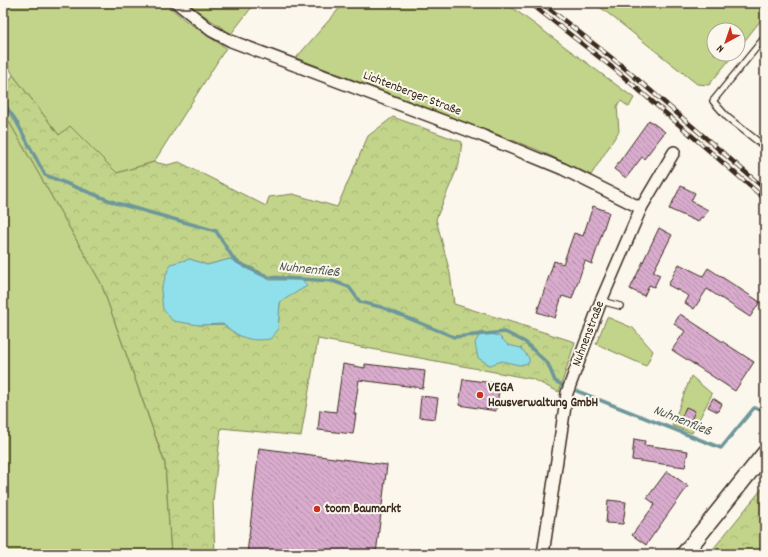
<svg xmlns="http://www.w3.org/2000/svg" width="768" height="557" font-family="Dekko,sans-serif">
	<style>
		.green { fill: #c1d489; stroke: #7e7f54 }
		.forest { fill: url(#forest-crowns); stroke: #7e7f54; fill-rule: evenodd }
		.water { fill: #90e0ec; stroke: #6e979a }
		.lines { fill: none; stroke-linecap: round; stroke-linejoin: round }
		.stream { stroke: #6e979a; stroke-width: 3.5 }
		.building { fill: url(#building-back-hatch); stroke: #3b2a1e }
		.lane-casing { stroke: #3b2a1e; stroke-width: 8 }
		.street-casing { stroke: #3b2a1e; stroke-width: 14 }
		.secondary-casing { stroke: #3b2a1e; stroke-width: 18 }
		.lane { stroke: #fbf7ec; stroke-width: 5.5 }
		.street { stroke: #fbf7ec; stroke-width: 11 }
		.secondary { stroke: #fbf7ec; stroke-width: 15 }
		.rail-casing { stroke: #3b2a1e; stroke-width: 4.5 }
		.rail { stroke: #fbf7ec; stroke-width: 3; stroke-dasharray: 9; stroke-linecap: butt }
		.poi-dot { fill: #c8321e; stroke: #fbf7ec; stroke-width: 1.5 }
		.labels { text-anchor: middle; dominant-baseline: central; stroke-width: 4; stroke-linejoin: round; paint-order: stroke }
		.street-label { font-size: 13px; fill: #3b2a1e; stroke: #fbf7ec }
		.poi-label { font-size: 13px; font-weight: bold; fill: #3b2a1e; stroke: #fbf7ec; text-anchor: start }
		.water-label { font-size: 14px; font-style: italic; fill: #505852; stroke: #fbf7ec }
	</style>
	<defs>
		<pattern id="forest-crowns" width="20" height="18" patternUnits="userSpaceOnUse"><rect width="20" height="18" fill="#c1d489"/><path d="M2 6a3 3 0 1 1 6 0M12 15a3 3 0 1 1 6 0" fill="none" stroke="#a7b676"/></pattern>
		<pattern id="building-back-hatch" width="6" height="6" patternUnits="userSpaceOnUse"><rect width="6" height="6" fill="#d9acce"/><path d="M-1 5l2 2M0 0l6 6M5-1l2 2" fill="none" stroke="#b18ca7"/></pattern>
	</defs>
	<rect width="100%" height="100%" fill="#fbf7ec"/>
	<filter id="ink" filterUnits="userSpaceOnUse"><feTurbulence type="fractalNoise" baseFrequency=".025" numOctaves="2"/><feDisplacementMap in="SourceGraphic" scale="8" xChannelSelector="R" yChannelSelector="G"/><feConvolveMatrix kernelMatrix="1 2 1 2 8 2 1 2 1" color-interpolation-filters="sRGB"/></filter>
	<g filter="url(#ink)">
		<g class="green">
			<path d="M3,3H165L186,21L226,48L154,162L117,173L70,127L59,135L13,75L3,56Z"/>
			<path d="M186,3H255L231,34Z"/>
			<path d="M344,3H506L634,98L629,107L621,101L617,106L619,131L591,175L538,150L296,58Z"/>
			<path d="M595,3H765V15L738,49V30H714V54H734L709,85L697,84Z"/>
			<path d="M3,111L101,283L165,464L171,554H3Z"/>
			<path d="M607,317L633,328L653,351L646,366L596,344Z"/>
			<path d="M691,376L712,394L692,433L672,426Z"/>
		</g>
		<g class="forest">
			<path d="M13,75L59,135L70,126L117,173L154,162L167,165L179,162L266,206L269,197L293,194L337,207L368,136L393,117L462,142L459,164L436,219L450,273L454,304L575,342L559,392L532,379L318,339L301,436L221,428L213,501L215,554H171L165,463L101,283L3,111V91ZM190,259L207,265L230,259L245,268L270,280H303L280,302L278,330L238,336L223,324L199,325Z"/>
			<path d="M765,485V554H709Z"/>
		</g>
		<g class="water">
			<path d="M190,259L207,265L230,259L245,268L270,280H303L307,286L280,302L278,330L270,339C248,342 239,337 223,324L199,325L173,321L163,309L161,290L170,264Z"/>
			<path d="M481,332L499,336L508,345L521,348L529,358V363L519,365L502,361L490,365L478,358L475,343Z"/>
		</g>
		<g class="lines">
			<g class="stream">
				<path d="M3,90L4,104L15,119L45,175L116,203L216,231L233,258L239,263L269,277L333,281L349,287L360,302L381,307L454,337L505,332L525,342L548,364L555,381L562,385"/>
				<path d="M577,391L721,448L754,408L765,409"/>
			</g>
		</g>
		<g class="building">
			<path d="M649,120L665,132L644,159L642,157L626,178L614,169Z"/>
			<path d="M681,186L695,193L691,201L708,210L703,218L701,217L698,222L669,209Z"/>
			<path d="M593,206L609,212L592,264L585,261L572,299L562,296L555,318L537,312L554,261L563,264L574,233L583,236Z"/>
			<path d="M659,228L672,235L653,272L660,275L654,287L649,285L644,296L630,289Z"/>
			<path d="M679,264L703,276L708,268L760,302L750,317L707,289L694,309L685,303L689,296L668,285Z"/>
			<path d="M680,314L754,362L735,391L672,350L685,331L674,324Z"/>
			<path d="M343,364L365,368V364L425,371L423,388L359,380L354,414H356L353,434L318,430L320,410L336,412Z"/>
			<path d="M463,379L500,384L496,411L459,405Z"/>
			<path d="M421,396L438,398L435,419L419,417Z"/>
			<path d="M713,398L722,404L718,412L708,407Z"/>
			<path d="M686,407L695,411L689,425L680,421Z"/>
			<path d="M634,439L645,441L644,445L688,451L685,467L632,460Z"/>
			<path d="M259,448L387,465L376,554H247Z"/>
			<path d="M667,471L688,486L646,545L632,535L655,504L647,498Z"/>
			<path d="M608,500L626,502L623,524L606,523Z"/>
		</g>
		<g class="lines">
			<defs>
				<g id="lane">
					<path d="M765,37L713,101L727,117L765,147"/>
					<path d="M601,301L620,306"/>
				</g>
				<g id="street">
					<path d="M177,3L212,31L231,41L483,136L563,169L641,208"/>
					<path d="M543,554L567,393L601,301L641,208L674,152"/>
				</g>
				<path id="secondary" d="M684,554L765,453"/>
			</defs>
			<use href="#lane" class="lane-casing"/>
			<use href="#street" class="street-casing"/>
			<use href="#secondary" class="secondary-casing"/>
			<use href="#lane" class="lane"/>
			<use href="#street" class="street"/>
			<use href="#secondary" class="secondary"/>
			<defs>
				<g id="rail">
					<path d="M530,3L618,72L765,199"/>
					<path d="M542,3L622,66L765,189"/>
				</g>
			</defs>
			<use href="#rail" class="rail-casing"/>
			<use href="#rail" class="rail"/>
		</g>
	</g>
	<g class="poi-dot">
		<circle cx="480" cy="395" r="4"/>
		<circle cx="317" cy="509" r="4"/>
	</g>
	<g class="labels">
		<g class="street-label">
			<text transform="translate(412 94) rotate(21)">Lichtenberger Straße</text>
			<text transform="translate(589 334) rotate(-69)">Nuhnenstraße</text>
		</g>
		<g class="poi-label">
			<text x="488" y="388">VEGA<tspan x="488" dy="15">Hausverwaltung GmbH</tspan></text>
			<text x="325" y="509">toom Baumarkt</text>
		</g>
		<g class="water-label">
			<text transform="translate(309 270) rotate(6)">Nuhnenfließ</text>
			<text transform="translate(682 421) rotate(22)">Nuhnenfließ</text>
		</g>
	</g>
	<rect width="768" height="557" fill="none" stroke="#fbf7ec" stroke-width="16"/>
	<rect x="8" y="8" width="752" height="541" fill="none" stroke="#3b2a1e" stroke-width="1.5" filter="url(#ink)"/>
	<g transform="translate(726 42) rotate(220)"><circle r="19" fill="#fbf7ec" stroke="#aea59a"/>
	<path d="M0-3L7 15L0 10L-7 15Z" fill="#c8321e"/>
	<text y="-6" font-size="11" font-weight="bold" text-anchor="middle" fill="#3b2a1e">N</text>
	</g>
</svg>
